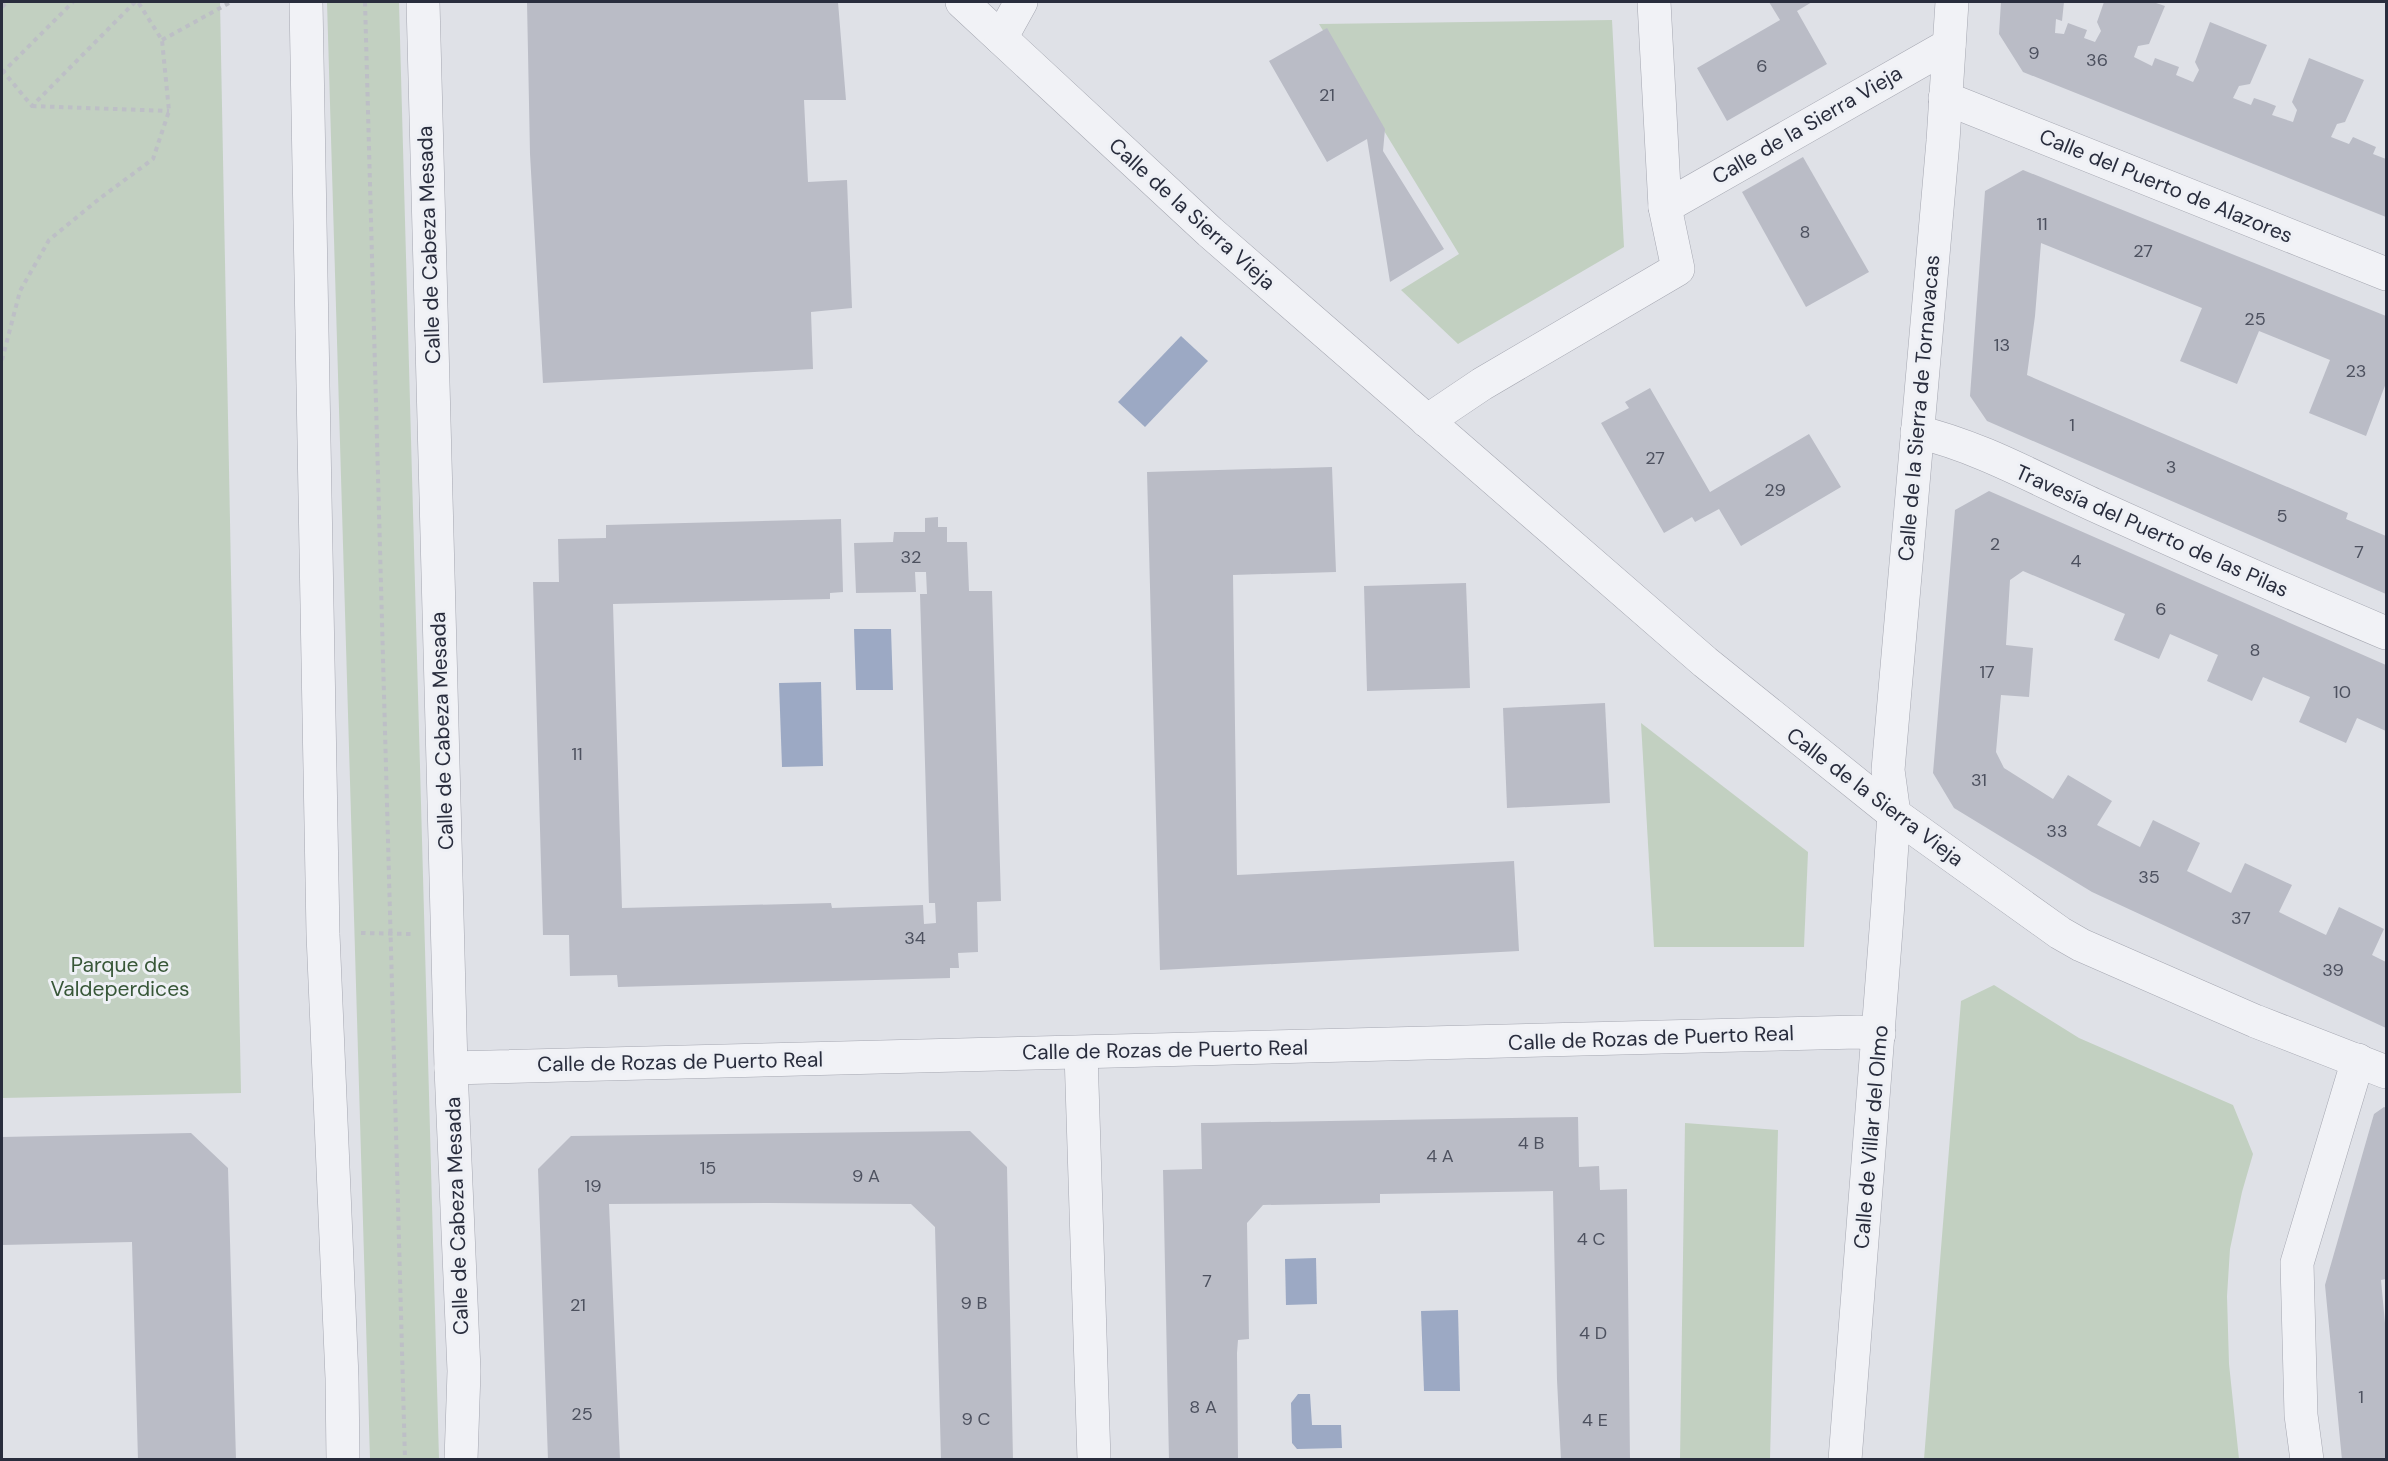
<svg xmlns="http://www.w3.org/2000/svg" width="2388" height="1461" font-family="'DM Sans',sans-serif">
	<style>
		.green { fill: #c2d0c1 }
		.water { fill: #9ca9c4 }
		.building { fill: #babcc6 }
		.lines { fill: none; stroke-linecap: round; stroke-linejoin: round }
		.minor-casing { stroke: #a5a7b1; stroke-width: 34 }
		.path { stroke: #bdbfc6; stroke-width: 4; stroke-dasharray: 4.5 4.5; stroke-linecap: butt }
		.minor { stroke: #f1f2f6; stroke-width: 33 }
		.labels { text-anchor: middle; dominant-baseline: central; stroke-width: 6; stroke-linejoin: round; paint-order: stroke }
		.number-label { font-size: 18px; fill: #4d515f }
		.street-label { font-size: 21px; fill: #292d3d; stroke: #eef0f5 }
		.park-label { font-size: 21px; fill: #385738; stroke: #eef0f5 }
	</style>
	<rect width="100%" height="100%" fill="#dfe1e7"/>
	<g class="green">
		<path d="M2,2H220L241,1093L2,1098Z"/>
		<path d="M327,2H399L439,1459H370Z"/>
		<path d="M1612,20L1624,247L1458,344L1401,290L1459,254L1319,24Z"/>
		<path d="M1641,723L1808,852L1804,947H1654Z"/>
		<path d="M1994,985L2079,1038L2233,1105L2253,1154L2242,1192L2230,1249L2227,1296L2229,1364L2239,1459H1924L1961,1001Z"/>
		<path d="M1685,1123L1778,1130L1770,1459H1680Z"/>
	</g>
	<g class="water">
		<path d="M1181,336L1208,361L1145,427L1118,402Z"/>
		<path d="M854,629H891L893,690H856Z"/>
		<path d="M821,682L823,766L782,767L779,683Z"/>
		<path d="M1316,1258L1317,1304L1286,1305L1285,1259Z"/>
		<path d="M1458,1310L1460,1391H1424L1421,1311Z"/>
		<path d="M1298,1394H1310L1312,1425H1341L1342,1448L1297,1449L1292,1443L1291,1403Z"/>
	</g>
	<g class="building">
		<path d="M527,2H838L846,100H804L808,182L847,180L852,308L811,312L813,369L543,383L530,154Z"/>
		<path d="M1769,2H1812L1797,11L1827,64L1727,121L1697,68L1780,20Z"/>
		<path d="M2001,2H2064L2062,21L2056,19L2055,33L2064,34L2068,23L2087,30L2084,38L2095,42L2101,31L2097,22L2104,2H2153L2165,6L2149,44L2138,46L2134,57L2152,66L2155,58L2179,67L2176,75L2193,82L2199,70L2195,62L2210,22L2267,45L2250,84L2239,86L2233,98L2251,105L2254,98L2266,102L2276,106L2272,115L2293,122L2297,110L2292,102L2309,58L2364,80L2345,122L2337,124L2331,137L2349,144L2353,137L2376,147L2373,154L2386,159V217L2023,72L1999,34Z"/>
		<path d="M1327,28L1385,129L1383,151L1444,249L1390,282L1367,139L1327,162L1269,61Z"/>
		<path d="M1803,157L1869,272L1806,307L1742,192Z"/>
		<path d="M2023,170L2386,316V383L2366,436L2309,413L2330,360L2259,331L2237,384L2180,361L2202,308L2041,243L2035,316L2027,375L2348,513L2346,519L2386,536V594L1987,421L1970,396L1985,191Z"/>
		<path d="M1650,388L1710,492L1809,434L1841,487L1741,546L1719,509L1695,522L1692,517L1664,533L1601,423L1629,408L1625,402Z"/>
		<path d="M1332,467L1336,572L1233,575L1237,875L1514,861L1519,951L1160,970L1147,472Z"/>
		<path d="M1989,491L2386,665V731L2357,718L2346,743L2299,722L2310,697L2263,677L2252,701L2207,681L2218,655L2170,634L2159,659L2114,640L2125,614L2023,571L2010,580L2006,645L2033,648L2029,697L2001,695L1996,752L2004,768L2053,799L2068,775L2112,801L2097,825L2140,847L2153,820L2200,843L2187,871L2231,893L2245,863L2292,885L2279,912L2326,935L2339,907L2384,929L2372,955L2386,962V1028L2092,892L1954,808L1933,773L1955,510Z"/>
		<path d="M938,517V527H947V542H967L969,591H992L1001,901L977,902L978,952L958,953L959,968H950V978L618,987L617,975L570,976L569,935H543L533,582H559L558,539L606,538V525L841,519L843,592L830,593V599L613,604L622,908L831,903L832,908L923,905L924,924L936,923L935,903H929L925,763L920,594H927L926,572H915L916,592L856,593L854,543L893,542L894,532H925V518Z"/>
		<path d="M1466,583L1470,688L1367,691L1364,586Z"/>
		<path d="M1605,703L1610,803L1507,808L1503,708Z"/>
		<path d="M2384,1107L2386,1108V1279L2381,1280L2386,1334V1460H2342L2325,1285L2374,1114Z"/>
		<path d="M1578,1117L1579,1167L1599,1166L1600,1190L1627,1189L1630,1460H1561L1557,1380L1553,1191L1380,1194V1203L1263,1205L1247,1223L1249,1339L1238,1340L1237,1353L1238,1460H1169L1163,1170L1202,1169L1201,1123Z"/>
		<path d="M970,1131L1007,1167L1013,1460H941L935,1227L911,1204L770,1203L609,1204L620,1460H548L538,1169L571,1136Z"/>
		<path d="M191,1133L228,1168L236,1460H138L132,1242L2,1245V1137Z"/>
	</g>
	<g class="lines">
		<defs>
			<g id="minor">
				<path d="M306,2L323,934L342,1378L343,1460"/>
				<path d="M423,2L451,1068L464,1371L461,1460"/>
				<path d="M962,2L1210,232L1705,662L1894,814L2060,933L2081,945L2255,1021L2386,1072"/>
				<path d="M1001,38L1021,2"/>
				<path d="M1945,98L2386,274"/>
				<path d="M1665,207L1949,45"/>
				<path d="M1427,421L1482,384L1678,269L1665,207L1654,2"/>
				<path d="M1917,432C1976,445 2039,480 2094,505C2191,549 2288,592 2386,633"/>
				<path d="M1081,1053L1094,1460"/>
				<path d="M451,1068L1858,1032L1879,1034"/>
				<path d="M1845,1460L1887,917L1894,814L1888,770L1943,141L1952,2"/>
				<path d="M2307,1460L2301,1415L2297,1263L2358,1060"/>
			</g>
		</defs>
		<use href="#minor" class="minor-casing"/>
		<g class="path">
			<path d="M365,2L405,1460"/>
			<path d="M2,7L7,2"/>
			<path d="M162,40L231,2"/>
			<path d="M2,70L32,106L135,2"/>
			<path d="M2,73L73,2"/>
			<path d="M32,106L169,111"/>
			<path d="M2,360L20,291L49,240L99,199L153,159L169,111L162,40L138,2"/>
			<path d="M361,933L411,934"/>
		</g>
		<use href="#minor" class="minor"/>
	</g>
	<g class="labels">
		<g class="number-label">
			<text x="2034" y="53">9</text>
			<text x="2097" y="60">36</text>
			<text x="1762" y="66">6</text>
			<text x="1327" y="95">21</text>
			<text x="2042" y="224">11</text>
			<text x="1805" y="232">8</text>
			<text x="2143" y="251">27</text>
			<text x="2255" y="319">25</text>
			<text x="2002" y="345">13</text>
			<text x="2356" y="371">23</text>
			<text x="2072" y="425">1</text>
			<text x="1655" y="458">27</text>
			<text x="2171" y="467">3</text>
			<text x="1775" y="490">29</text>
			<text x="2282" y="516">5</text>
			<text x="1995" y="544">2</text>
			<text x="2359" y="552">7</text>
			<text x="911" y="557">32</text>
			<text x="2076" y="561">4</text>
			<text x="2161" y="609">6</text>
			<text x="2255" y="650">8</text>
			<text x="1987" y="672">17</text>
			<text x="2342" y="692">10</text>
			<text x="577" y="754">11</text>
			<text x="1979" y="780">31</text>
			<text x="2057" y="831">33</text>
			<text x="2149" y="877">35</text>
			<text x="2241" y="918">37</text>
			<text x="915" y="938">34</text>
			<text x="2333" y="970">39</text>
			<text x="1531" y="1143">4 B</text>
			<text x="1440" y="1156">4 A</text>
			<text x="708" y="1168">15</text>
			<text x="866" y="1176">9 A</text>
			<text x="593" y="1186">19</text>
			<text x="1591" y="1239">4 C</text>
			<text x="1207" y="1281">7</text>
			<text x="974" y="1303">9 B</text>
			<text x="578" y="1305">21</text>
			<text x="1593" y="1333">4 D</text>
			<text x="2361" y="1397">1</text>
			<text x="1203" y="1407">8 A</text>
			<text x="582" y="1414">25</text>
			<text x="976" y="1419">9 C</text>
			<text x="1595" y="1420">4 E</text>
		</g>
		<g class="street-label">
			<text transform="translate(1807 125) rotate(-30)">Calle de la Sierra Vieja</text>
			<text transform="translate(2166 186) rotate(22)">Calle del Puerto de Alazores</text>
			<text transform="translate(1192 214) rotate(42)">Calle de la Sierra Vieja</text>
			<text transform="translate(429 245) rotate(-92)">Calle de Cabeza Mesada</text>
			<text transform="translate(1919 408) rotate(-85)">Calle de la Sierra de Tornavacas</text>
			<text transform="translate(2152 531) rotate(24)">Travesía del Puerto de las Pilas</text>
			<text transform="translate(442 731) rotate(-92)">Calle de Cabeza Mesada</text>
			<text transform="translate(1875 797) rotate(37)">Calle de la Sierra Vieja</text>
			<text transform="translate(1651 1038) rotate(-2)">Calle de Rozas de Puerto Real</text>
			<text transform="translate(1165 1050) rotate(-1)">Calle de Rozas de Puerto Real</text>
			<text transform="translate(680 1062) rotate(-1)">Calle de Rozas de Puerto Real</text>
			<text transform="translate(1871 1137) rotate(-85)">Calle de Villar del Olmo</text>
			<text transform="translate(457 1216) rotate(-92)">Calle de Cabeza Mesada</text>
		</g>
		<g class="park-label">
			<text x="120" y="965">Parque de<tspan x="120" dy="24">Valdeperdices</tspan></text>
		</g>
	</g>
	<rect width="2388" height="1461" fill="none" stroke="#292d3d" stroke-width="6"/>
</svg>
